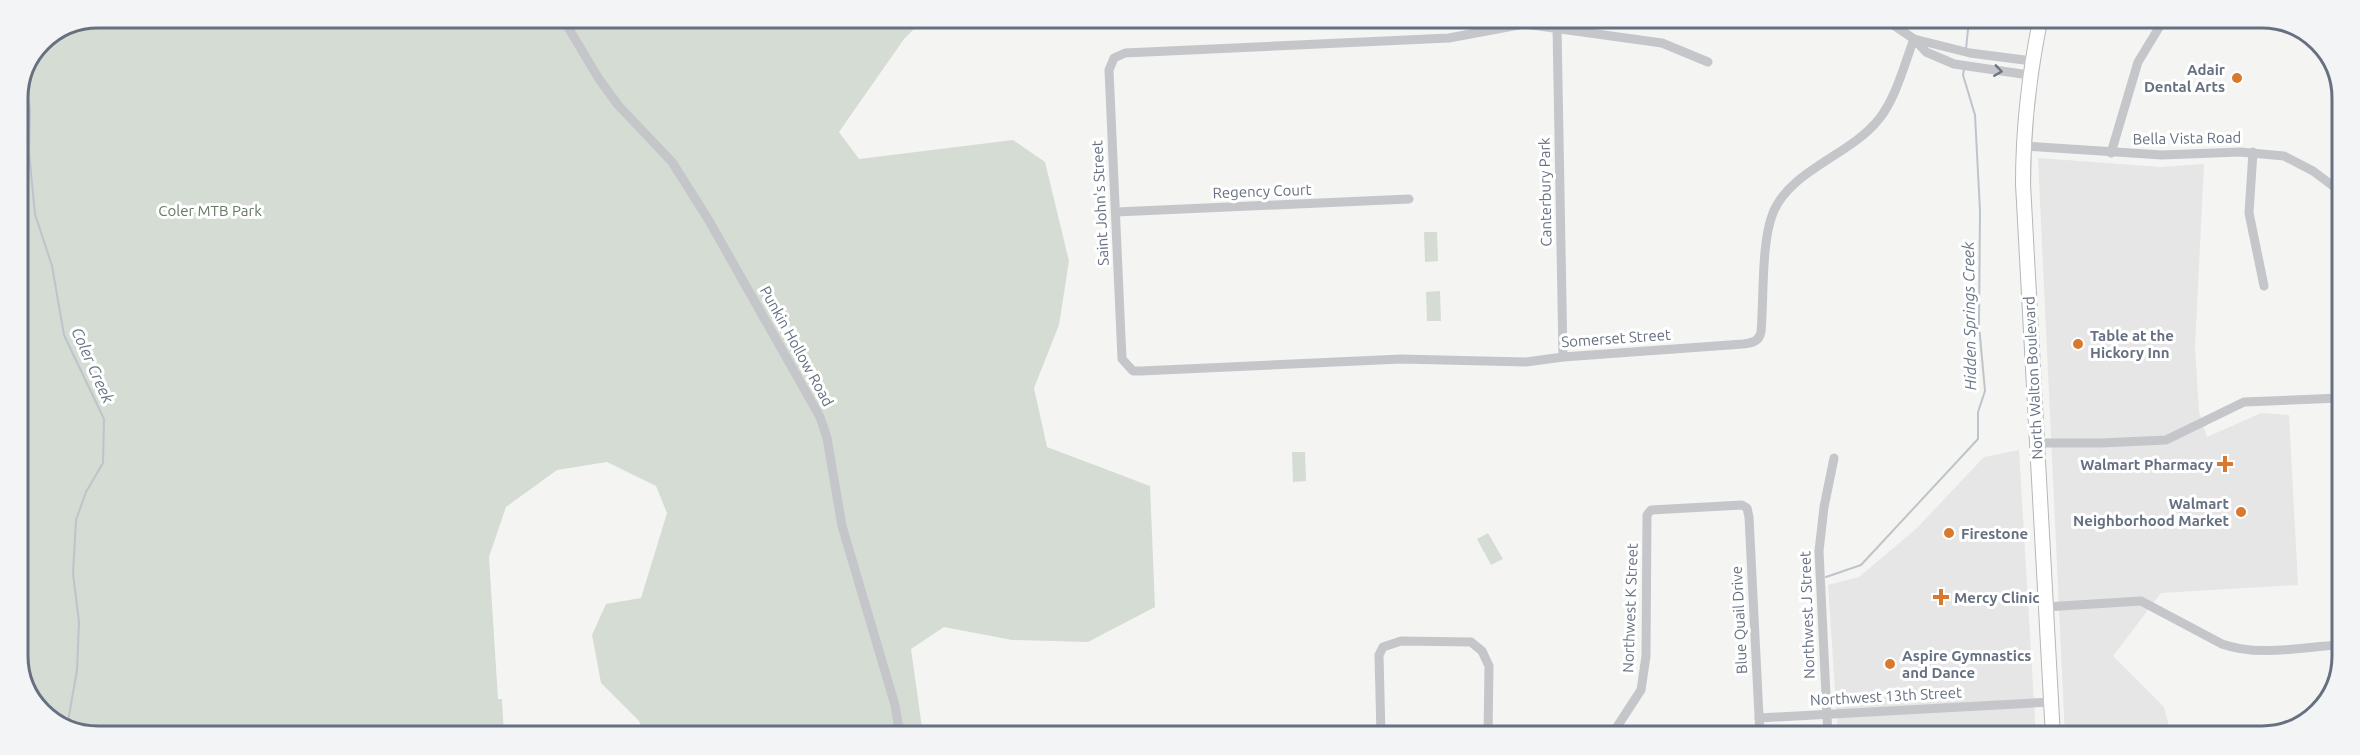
<svg xmlns="http://www.w3.org/2000/svg" width="2360" height="755" font-family="Ubuntu,sans-serif">
	<style>
		.built { fill: #e5e6e5 }
		.green { fill: #d5dcd3 }
		.lines { fill: none; stroke-linecap: round; stroke-linejoin: round }
		.stream { stroke: #bdc4cb; stroke-width: 2 }
		.primary-casing { stroke: #b4b7bb; stroke-width: 16 }
		.street { stroke: #c4c6ca; stroke-width: 9 }
		.primary { stroke: #fff; stroke-width: 14 }
		.oneway { stroke: #6b7485 }
		.poi-dot { fill: #d8792f; stroke: #fff; stroke-width: 2 }
		.labels { text-anchor: middle; dominant-baseline: central; stroke-width: 6; stroke-linejoin: round; paint-order: stroke }
		.poi-label { font-size: 15px; font-weight: bold; fill: #667081; stroke: #fff; text-anchor: start }
		.street-label { font-size: 15px; fill: #667081; stroke: #fff }
		.park-label { font-size: 15px; fill: #647964; stroke: #fff }
		.water-label { font-size: 16px; font-style: italic; fill: #677685; stroke: #fff }
		.rim { fill: none; stroke: #667081; stroke-width: 3 }
	</style>
	<rect width="100%" height="100%" fill="#f4f5f2"/>
	<g class="built">
		<path d="M2038,158L2161,167L2204,164L2195,347L2199,412L2207,437L2261,413L2289,415L2298,585L2161,593L2113,656L2164,707L2172,737H2065Z"/>
		<path d="M2019,450L2036,737L1838,736L1828,585L1859,577L1917,528L1984,457Z"/>
	</g>
	<g class="green">
		<path d="M98,18L924,19L904,39L839,132L859,159L1013,140L1045,162L1069,261L1059,325L1034,388L1047,447L1150,486L1155,607L1088,642L1012,640L944,627L911,649L923,735H645L639,721L601,683L592,635L606,604L641,598L667,513L656,486L607,462L557,470L506,507L489,557L498,699H502L504,735L77,734L35,706L18,662V98L42,41Z"/>
		<path d="M1424,232H1437L1438,261L1425,262Z"/>
		<path d="M1440,291L1441,321H1427L1426,292Z"/>
		<path d="M1292,452H1305L1306,481L1293,482Z"/>
		<path d="M1488,533L1503,559L1491,565L1477,539Z"/>
	</g>
	<g class="lines">
		<g class="stream">
			<path d="M1966,49L1969,20"/>
			<path d="M25,81L30,109L29,152L35,214L52,266L64,335L104,419L103,463L86,492L76,520L73,574L79,622L77,670L67,727"/>
			<path d="M1826,577L1861,565L1978,439V412L1985,391L1979,325L1980,211L1975,115L1963,75L1964,69"/>
		</g>
		<defs>
			<path id="primary" d="M2040,21C2029,75 2023,129 2023,184L2053,737"/>
		</defs>
		<use href="#primary" class="primary-casing"/>
		<g class="street">
			<path d="M563,19L599,79L618,105L672,162L708,219L820,417L827,438L842,526L895,705L900,735"/>
			<path d="M1886,20L1914,39L1926,52L1954,64L2029,75"/>
			<path d="M1557,27L1563,357"/>
			<path d="M1914,39L1970,53L2032,61"/>
			<path d="M1708,62L1662,43L1524,24L1449,38L1125,53L1114,58L1109,70L1122,359L1133,371H1141L1401,359L1526,362L1563,357L1743,344C1751,343 1759,342 1761,332C1764,299 1761,242 1773,213C1790,170 1851,155 1879,119C1896,98 1904,65 1914,39"/>
			<path d="M2023,146L2162,155L2240,152L2284,156L2313,171L2341,192"/>
			<path d="M2253,152L2249,213L2264,286"/>
			<path d="M2111,153L2138,62L2163,21"/>
			<path d="M1116,212L1409,199"/>
			<path d="M2037,443H2101L2166,440L2244,402L2340,398"/>
			<path d="M2045,607L2141,601L2222,644C2258,657 2302,647 2339,645"/>
			<path d="M1759,718L2051,702"/>
			<path d="M1381,736L1379,655L1383,647L1401,641L1471,642L1482,651L1489,666L1488,736"/>
			<path d="M1611,736L1641,690L1646,656L1647,515L1651,510L1742,505L1747,508L1749,517L1760,736"/>
			<path d="M1828,736L1819,551L1824,507L1834,458"/>
		</g>
		<use href="#primary" class="primary"/>
	</g>
	<defs><path id="oneway-chevron" d="M-2-3.5L2.5 0L-2 3.5" fill="none" stroke-width="1.6" stroke-linecap="round" stroke-linejoin="round" transform="scale(1.5)"/></defs>
	<use class="oneway" href="#oneway-chevron" transform="translate(1998 71) rotate(8)"/>
	<g class="poi-dot">
		<circle cx="2237" cy="78" r="6"/>
		<circle cx="2078" cy="344" r="6"/>
		<path d="M2222 455h6v6h6v6h-6v6h-6v-6h-6v-6h6z"/>
		<circle cx="2241" cy="512" r="6"/>
		<circle cx="1949" cy="533" r="6"/>
		<path d="M1938 588h6v6h6v6h-6v6h-6v-6h-6v-6h6z"/>
		<circle cx="1890" cy="664" r="6"/>
	</g>
	<g class="labels">
		<g class="poi-label">
			<text x="2225" y="69" text-anchor="end">Adair<tspan x="2225" dy="17">Dental Arts</tspan></text>
			<text x="2090" y="335">Table at the<tspan x="2090" dy="17">Hickory Inn</tspan></text>
			<text x="2213" y="464" text-anchor="end">Walmart Pharmacy</text>
			<text x="2229" y="503" text-anchor="end">Walmart<tspan x="2229" dy="17">Neighborhood Market</tspan></text>
			<text x="1961" y="533">Firestone</text>
			<text x="1954" y="597">Mercy Clinic</text>
			<text x="1902" y="655">Aspire Gymnastics<tspan x="1902" dy="17">and Dance</tspan></text>
		</g>
		<g class="street-label">
			<text transform="translate(2187 138) rotate(-1)">Bella Vista Road</text>
			<text transform="translate(1262 191) rotate(-2)">Regency Court</text>
			<text transform="translate(1545 192) rotate(-91)">Canterbury Park</text>
			<text transform="translate(1100 203) rotate(-93)">Saint John's Street</text>
			<text transform="translate(1616 338) rotate(-4)">Somerset Street</text>
			<text transform="translate(797 346) rotate(61)">Punkin Hollow Road</text>
			<text transform="translate(2033 378) rotate(-93)">North Walton Boulevard</text>
			<text transform="translate(1630 608) rotate(-88)">Northwest K Street</text>
			<text transform="translate(1807 615) rotate(-92)">Northwest J Street</text>
			<text transform="translate(1739 620) rotate(-93)">Blue Quail Drive</text>
			<text transform="translate(1886 696) rotate(-3)">Northwest 13th Street</text>
		</g>
		<g class="park-label">
			<text x="210" y="210">Coler MTB Park</text>
		</g>
		<g class="water-label">
			<text transform="translate(1969 316) rotate(-91)">Hidden Springs Creek</text>
			<text transform="translate(93 365) rotate(66)">Coler Creek</text>
		</g>
	</g>
	<path d="M0 0H2360V755H0ZM98 28H2262A70 70 0 0 1 2332 98V656A70 70 0 0 1 2262 726H98A70 70 0 0 1 28 656V98A70 70 0 0 1 98 28Z" fill="#f3f4f5" fill-rule="evenodd"/>
	<path class="rim" d="M98 28H2262A70 70 0 0 1 2332 98V656A70 70 0 0 1 2262 726H98A70 70 0 0 1 28 656V98A70 70 0 0 1 98 28Z"/>
</svg>
